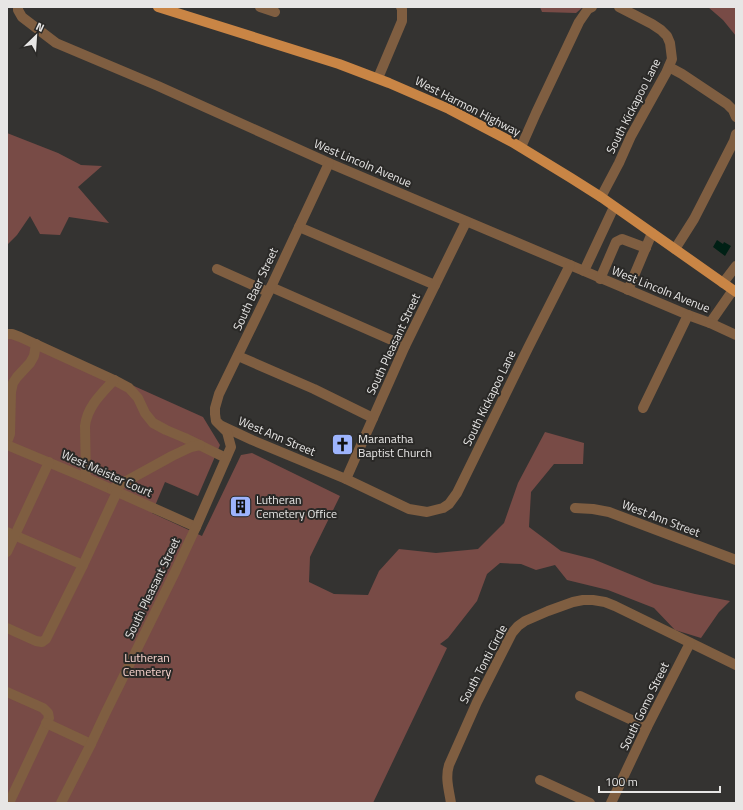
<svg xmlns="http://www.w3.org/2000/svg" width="743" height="810" font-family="'Titillium Web',sans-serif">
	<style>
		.green { fill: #784b46 }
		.water { fill: #002015 }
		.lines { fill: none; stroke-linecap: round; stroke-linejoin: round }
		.minor { stroke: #7f5e41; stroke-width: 10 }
		.major { stroke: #c98545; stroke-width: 10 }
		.labels { text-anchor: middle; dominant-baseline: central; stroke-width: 4; stroke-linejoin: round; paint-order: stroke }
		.street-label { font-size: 12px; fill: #e7e6e5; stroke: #2a2927 }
		.poi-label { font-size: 12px; fill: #e7e6e5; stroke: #2a2927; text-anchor: start }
		.park-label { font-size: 12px; fill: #fad5d0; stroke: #2a2927 }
	</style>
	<rect width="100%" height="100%" fill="#343331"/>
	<g class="green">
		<path d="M540,7H583L576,13L542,12Z"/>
		<path d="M708,7H736V36L723,20Z"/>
		<path d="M7,133L58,153L81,165L102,166L78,187L109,223L69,217L60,235L40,234L30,216L17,235L7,245Z"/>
		<path d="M7,329L203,417L220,445L198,496L165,482L152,513L202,536L241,455L252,453L340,496L310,557L309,582L334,594L368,595L379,571L399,549L436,553L478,549L504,523L518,483L545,432L584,443L583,464H554L531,492L529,527L561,551L593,559L654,584L695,594L730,601L719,612L701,638L675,630L654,608L608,590L567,580L555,565L536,570L521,564L500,563L487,574L477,601L448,638L440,644L447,648L373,803H7Z"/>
	</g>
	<path class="water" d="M717,240L723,244L724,242L731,246L725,256L713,247Z"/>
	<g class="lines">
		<g class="minor">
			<path d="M18,7V10L22,17L56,43L158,86L329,163L688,315L710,323L733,290"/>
			<path d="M260,7L275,12"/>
			<path d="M669,67L682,74L727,104L733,110L736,117"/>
			<path d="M378,78L402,21V9L401,7"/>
			<path d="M521,147L536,113L579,22L588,9L592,7"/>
			<path d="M601,197L619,163L631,136L666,73L672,59L670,43L667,36L661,30L652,24L619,7"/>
			<path d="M299,227L435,285"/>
			<path d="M675,249L694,219L734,141L736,134"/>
			<path d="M217,269L268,292"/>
			<path d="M584,271L614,207"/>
			<path d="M600,279L616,242L622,239L646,248"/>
			<path d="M723,283L736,266"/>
			<path d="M271,287L405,346"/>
			<path d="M628,290L652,233"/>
			<path d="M710,323L736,335"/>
			<path d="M7,334H12L20,337L114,380L129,388L138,398L145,413L153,423L166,430L185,438L226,458"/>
			<path d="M238,356L314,389L373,418"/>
			<path d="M643,408L688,315"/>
			<path d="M222,426L252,440L346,479L409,509L427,512L443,508L449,504L457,493L528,348L570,265"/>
			<path d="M7,442L10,434L11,392L13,383L17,377L30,363L34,356L36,344"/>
			<path d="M7,445L86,478L196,527"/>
			<path d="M86,478L85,426C87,407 101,394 114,380"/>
			<path d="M346,479L405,346L466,222"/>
			<path d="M112,489L172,456L191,447L200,445"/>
			<path d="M575,508L593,509L609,512L736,560"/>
			<path d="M7,532L83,565"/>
			<path d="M7,552L49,462"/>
			<path d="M7,628L36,641L42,642L46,639L83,565L117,492"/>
			<path d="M7,692L43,708L48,713L49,718L9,803"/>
			<path d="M580,696L647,727"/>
			<path d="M46,723L91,744"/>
			<path d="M540,780L590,803"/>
			<path d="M61,803L91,744L105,714L175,572L196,527L231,447L227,432L216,421L215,414V408L219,394L271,287L329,163"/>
			<path d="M451,803C449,790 445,778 449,765L477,702L512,633L518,626L525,621L548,611L573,602L583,600H593L605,602L615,606L736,665"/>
			<path d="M611,803L647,727L690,643"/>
		</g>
		<path class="major" d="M158,7L339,64L389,83L449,109L512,142L571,178L601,197L736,292"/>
	</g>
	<defs>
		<symbol id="church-square" viewBox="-11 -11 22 22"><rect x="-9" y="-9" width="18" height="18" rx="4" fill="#9db4fd" stroke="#2a2927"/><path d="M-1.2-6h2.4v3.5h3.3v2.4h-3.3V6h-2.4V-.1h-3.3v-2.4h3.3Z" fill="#111"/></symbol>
		<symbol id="building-square" viewBox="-11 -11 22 22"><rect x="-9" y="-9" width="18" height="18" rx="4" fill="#9db4fd" stroke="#2a2927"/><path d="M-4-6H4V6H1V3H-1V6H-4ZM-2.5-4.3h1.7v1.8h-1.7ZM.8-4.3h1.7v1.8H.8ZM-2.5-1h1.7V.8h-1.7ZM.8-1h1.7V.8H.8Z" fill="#111"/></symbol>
	</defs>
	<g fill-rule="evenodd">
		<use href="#church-square" x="330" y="432" width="25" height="25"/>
		<use href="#building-square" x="228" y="494" width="25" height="25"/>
	</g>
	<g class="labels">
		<g class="street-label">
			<text transform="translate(468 106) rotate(27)">West Harmon Highway</text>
			<text transform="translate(633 106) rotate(-63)">South Kickapoo Lane</text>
			<text transform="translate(363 163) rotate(23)">West Lincoln Avenue</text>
			<text transform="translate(255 289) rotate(-65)">South Baer Street</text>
			<text transform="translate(661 289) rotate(22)">West Lincoln Avenue</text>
			<text transform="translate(393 344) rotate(-65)">South Pleasant Street</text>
			<text transform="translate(489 398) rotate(-64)">South Kickapoo Lane</text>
			<text transform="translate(277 436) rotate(23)">West Ann Street</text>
			<text transform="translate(107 473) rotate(24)">West Meister Court</text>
			<text transform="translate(661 518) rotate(21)">West Ann Street</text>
			<text transform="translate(152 588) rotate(-64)">South Pleasant Street</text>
			<text transform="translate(483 664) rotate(-62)">South Tonti Circle</text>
			<text transform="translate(644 706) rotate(-64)">South Gomo Street</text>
		</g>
		<g class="poi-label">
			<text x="358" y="438">Maranatha<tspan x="358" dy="14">Baptist Church</tspan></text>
			<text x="256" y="499">Lutheran<tspan x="256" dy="14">Cemetery Office</tspan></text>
		</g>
		<g class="park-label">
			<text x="147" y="657">Lutheran<tspan x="147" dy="14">Cemetery</tspan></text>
		</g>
	</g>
	<rect width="743" height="810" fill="none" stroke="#e7e6e5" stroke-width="16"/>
	<g transform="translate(36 36) rotate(25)" stroke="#2a2927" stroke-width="3" paint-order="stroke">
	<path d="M0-3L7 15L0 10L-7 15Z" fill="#e7e6e5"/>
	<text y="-6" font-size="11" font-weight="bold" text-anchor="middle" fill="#e7e6e5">N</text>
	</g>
	<path d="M599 786v6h121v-6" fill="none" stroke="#e7e6e5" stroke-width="2"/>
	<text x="605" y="786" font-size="12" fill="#e7e6e5" stroke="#2a2927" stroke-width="3" paint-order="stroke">100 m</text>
</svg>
